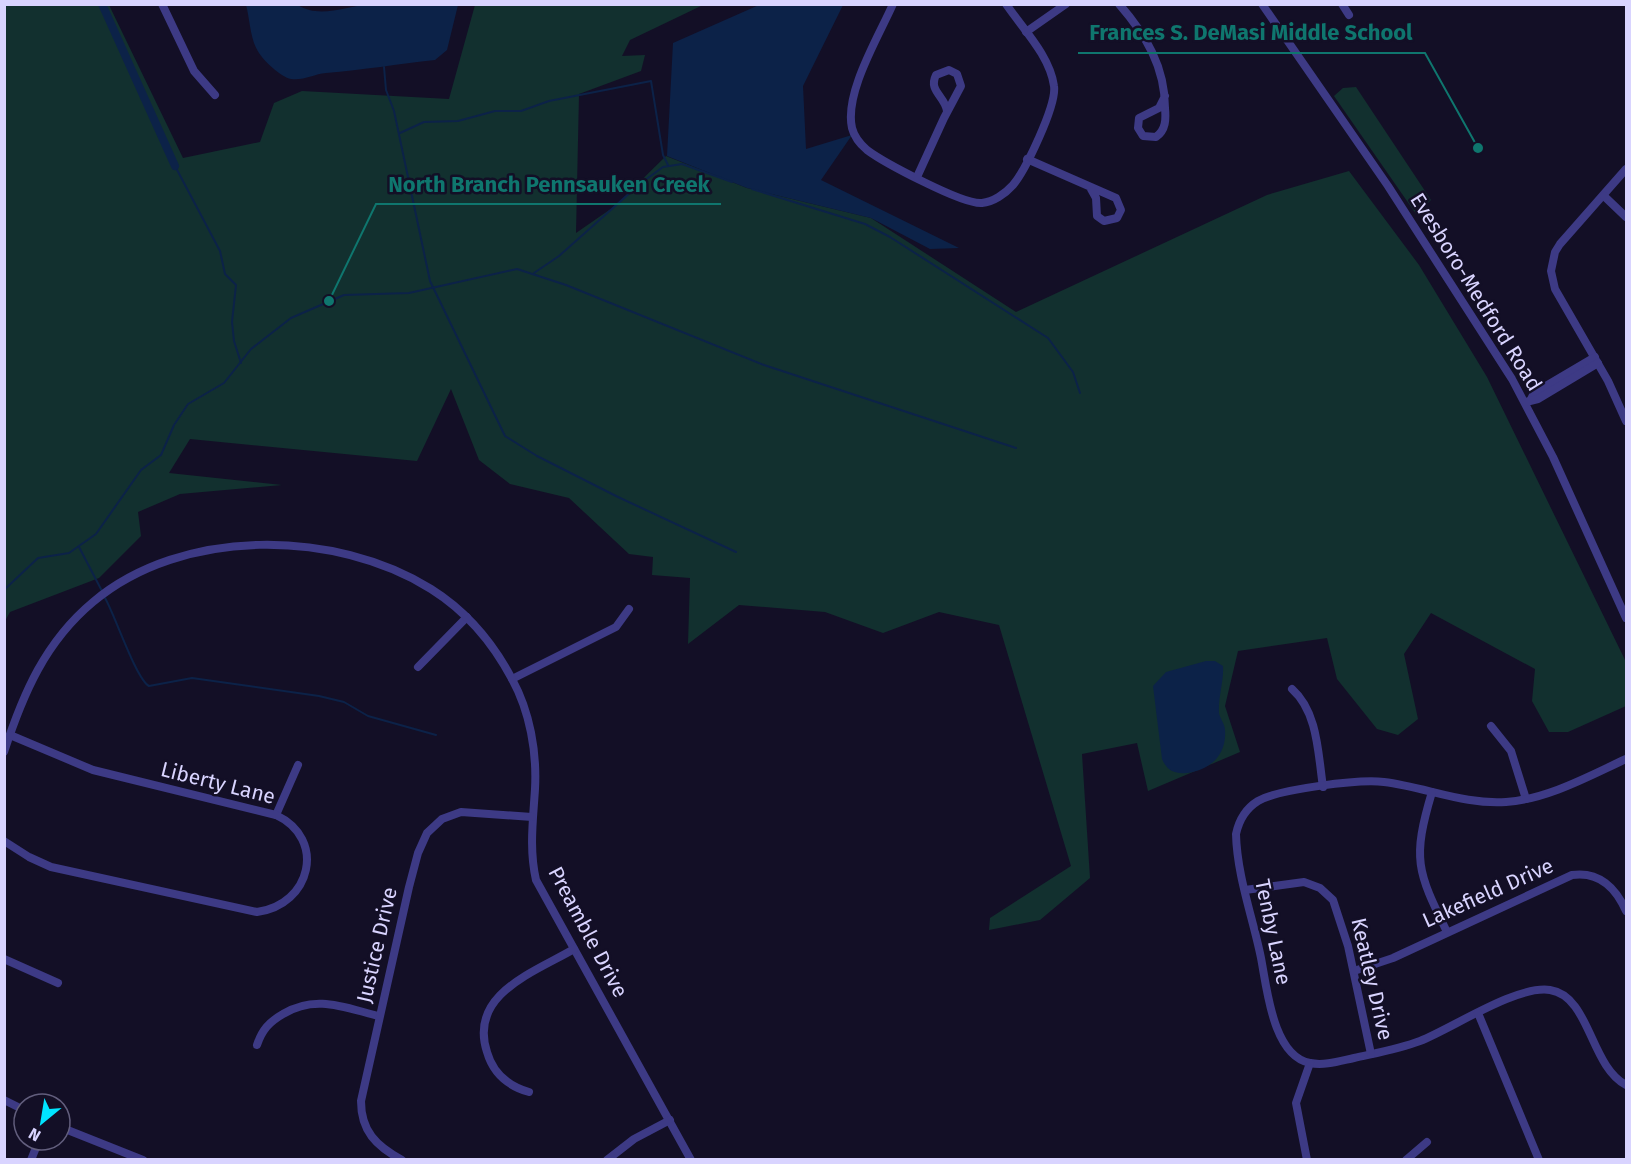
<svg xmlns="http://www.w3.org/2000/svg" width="1631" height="1164" font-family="'Fira Sans',sans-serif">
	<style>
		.green { fill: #12302f }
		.water { fill: #0c2248 }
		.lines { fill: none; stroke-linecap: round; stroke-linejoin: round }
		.stream { stroke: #0c2248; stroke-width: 2 }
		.canal { stroke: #0c2248; stroke-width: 8 }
		.minor { stroke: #3d3a85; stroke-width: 8 }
		.labels { text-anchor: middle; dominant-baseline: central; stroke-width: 5; stroke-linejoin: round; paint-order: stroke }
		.street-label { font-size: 21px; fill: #d9d4ff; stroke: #130f26 }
		.leader { fill: none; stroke: #0f766e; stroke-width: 2 }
		.callout-dot { fill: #0f766e; stroke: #130f26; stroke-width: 2 }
		.callout-label { font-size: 22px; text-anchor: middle; font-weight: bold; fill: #0f766e; stroke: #130f26; stroke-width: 5; stroke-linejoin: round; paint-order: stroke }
	</style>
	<rect width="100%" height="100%" fill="#130f26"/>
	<g class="green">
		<path d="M5,5H109L183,158L260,142L274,103L302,91L449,99L475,5H703L630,40L622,56L645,55L641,71L579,94L576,233L615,206L666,156L747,188L871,218L1016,312L1267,195L1349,171L1419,265L1487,377L1626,662V706L1568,732H1549L1532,701L1535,669L1431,613L1404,654L1418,719L1398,735L1377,729L1337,679L1327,638L1238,651L1225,706L1240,752L1148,791L1137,743L1082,754L1090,878L1040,920L989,930L990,918L1071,866L999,625L939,612L883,633L825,612L739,605L688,644L690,578L652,575L653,557L629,554L569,498L510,484L479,460L451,389L417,461L190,439L169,473L282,485L180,494L138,512L141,536L99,578L10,612L5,621Z"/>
		<path d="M1356,87L1431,200L1416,214L1334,96L1343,88Z"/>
	</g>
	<g class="water">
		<path d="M246,5H298C319,19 347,6 370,4C399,2 429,4 458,5L447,50L435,60C398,64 363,70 326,73C314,74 303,81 291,79C281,77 264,61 259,53C250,40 250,19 246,5Z"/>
		<path d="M759,5H843L803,86L806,149L852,135L821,180L959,248L930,249L871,218L747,188L667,156L673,43Z"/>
		<path d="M1206,661H1215L1223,666C1224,681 1218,697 1219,713C1220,719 1225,724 1225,730C1227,755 1210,770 1187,773C1175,774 1167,771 1162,759L1153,686L1166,672Z"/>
	</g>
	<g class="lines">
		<g class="stream">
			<path d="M384,67L386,90L394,111L430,281L505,436L537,456L618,497L736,552"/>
			<path d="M400,133L424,122L458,121L495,111H521L549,101L651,81L663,155L668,165"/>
			<path d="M175,166L220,251L225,274L236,285L232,322L234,341L241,363"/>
			<path d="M752,189L865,224L890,237L1048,338L1073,372L1080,393"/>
			<path d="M534,273L559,256L641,183L663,167L682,164L732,182"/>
			<path d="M79,547L103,593"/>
			<path d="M4,590L38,558L69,553L96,534L141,470L161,455L174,425L188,404L224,383L251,349L291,318L344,295L409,293L517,269L566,285L764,365L1016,448"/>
			<path d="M105,598C115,615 136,679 149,686L192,678L319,696L344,702L368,716L436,735"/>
		</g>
		<path class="canal" d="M102,4L175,166"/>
		<g class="minor">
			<path d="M162,4L194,71L215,95"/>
			<path d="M893,4C879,36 844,93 852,128C854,136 860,144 867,150C883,162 963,205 982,203C993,202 1005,194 1013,185C1025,171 1057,105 1054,86C1050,56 1023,29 1006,4"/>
			<path d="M1119,4C1146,35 1165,67 1165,108C1166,119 1166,130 1156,137L1143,136L1138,128L1139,118L1159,108L1165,96"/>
			<path d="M1262,4L1388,186L1512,379L1553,457L1626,618"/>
			<path d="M1342,4L1349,15"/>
			<path d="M1026,32L1066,4"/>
			<path d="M1027,159L1116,198L1121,210L1117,218L1104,221L1097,216L1096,198L1091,189"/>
			<path d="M1626,169L1560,244L1555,252L1551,271L1555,289L1608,381L1626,421"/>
			<path d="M917,177L944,118L961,86L957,74L949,70L936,75C928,91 945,96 947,111"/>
			<path d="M1604,196L1626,217"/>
			<path d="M1531,399L1534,393L1595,357"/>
			<path d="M1526,402L1538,399L1598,363"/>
			<path d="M418,667L467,617"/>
			<path d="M512,679L616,627L629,609"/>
			<path d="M1292,689C1318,712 1318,754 1323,787"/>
			<path d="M1491,726L1511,751L1526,799"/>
			<path d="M4,752C23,694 45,642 93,602C182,527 335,529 431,589C466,611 493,643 512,679C530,712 537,752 535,789C533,821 529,849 536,880L691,1160"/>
			<path d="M1626,759C1589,776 1548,799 1506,802C1465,805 1425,787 1384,782C1359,779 1279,789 1258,801C1245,809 1239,820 1236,834C1237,876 1253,918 1261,958C1267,989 1273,1056 1310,1063C1324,1066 1340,1061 1354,1058C1376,1053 1399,1049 1420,1041C1453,1028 1516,985 1550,990C1590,996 1590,1066 1626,1085"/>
			<path d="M1432,792C1412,859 1417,871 1447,932"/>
			<path d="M276,815L298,765"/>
			<path d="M4,841L29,857L51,867L257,912C311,905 327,839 276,815L93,770L10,735"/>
			<path d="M1245,890L1304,882L1320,888L1333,900L1348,946L1371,1054"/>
			<path d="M4,959L58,983"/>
			<path d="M1354,971L1393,958L1572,875C1599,871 1616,888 1626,911"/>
			<path d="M1478,1013L1539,1160"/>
			<path d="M257,1045C262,1030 269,1022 283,1014C316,994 345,1008 379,1016"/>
			<path d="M529,1092C508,1086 493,1073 487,1052C468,994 535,972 574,949"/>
			<path d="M4,1100L24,1110"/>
			<path d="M60,1127L143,1160"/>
			<path d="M31,1160L39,1140"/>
			<path d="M402,1160C376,1146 361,1131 361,1101L409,887L418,853L427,833L442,819L461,812L532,817"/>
			<path d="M607,1160L634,1139L670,1120"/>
			<path d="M1307,1160L1296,1103L1310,1063"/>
			<path d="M1406,1160L1427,1142"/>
		</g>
	</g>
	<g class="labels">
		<g class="street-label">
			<text transform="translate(1476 292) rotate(58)">Evesboro-Medford Road</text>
			<text transform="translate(218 783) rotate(14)">Liberty Lane</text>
			<text transform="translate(1488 893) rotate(-24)">Lakefield Drive</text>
			<text transform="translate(588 932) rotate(62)">Preamble Drive</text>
			<text transform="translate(1273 932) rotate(78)">Tenby Lane</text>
			<text transform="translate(377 945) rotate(-77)">Justice Drive</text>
			<text transform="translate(1372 979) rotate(77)">Keatley Drive</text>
		</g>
	</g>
	<path class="leader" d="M1478 148L1425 53H1078M329 301L376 204H721"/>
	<g class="callout-dot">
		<circle cx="1478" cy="148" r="6"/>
		<circle cx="329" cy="301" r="6"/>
	</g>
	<g class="callout-label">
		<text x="1251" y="40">Frances S. DeMasi Middle School</text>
		<text x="549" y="192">North Branch Pennsauken Creek</text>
	</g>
	<rect width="1631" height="1164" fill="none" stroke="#d9d4ff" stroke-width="12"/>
	<g transform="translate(42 1122) rotate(210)"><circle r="28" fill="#130f26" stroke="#625e7d" stroke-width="1.5"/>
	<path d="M0-4.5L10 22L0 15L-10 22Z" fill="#00e5ff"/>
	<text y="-9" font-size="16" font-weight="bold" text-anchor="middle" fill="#d9d4ff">N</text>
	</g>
</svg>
